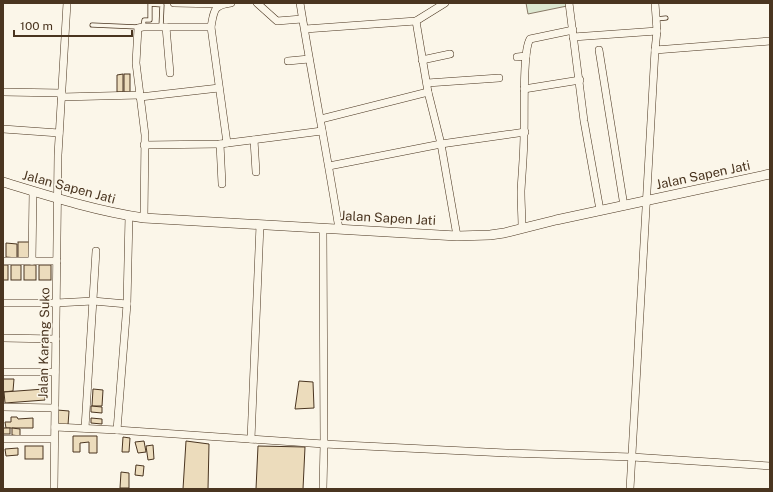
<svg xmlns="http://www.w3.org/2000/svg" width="773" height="492" font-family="'Public Sans',sans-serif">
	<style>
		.green { fill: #dce7d0; stroke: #887966 }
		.building { fill: #ecdcbc; stroke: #4a3520 }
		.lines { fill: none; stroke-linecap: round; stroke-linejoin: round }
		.service-casing { stroke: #4a3520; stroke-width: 5 }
		.minor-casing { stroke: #4a3520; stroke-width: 8 }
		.tertiary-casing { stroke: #4a3520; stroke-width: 10 }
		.service { stroke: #fbf6e9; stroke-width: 3.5 }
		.minor { stroke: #fbf6e9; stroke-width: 7 }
		.tertiary { stroke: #fbf6e9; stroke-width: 9 }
		.labels { text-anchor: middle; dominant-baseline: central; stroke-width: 3; stroke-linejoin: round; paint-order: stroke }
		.street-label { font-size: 13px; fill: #4a3520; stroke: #fbf6e9 }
	</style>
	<rect width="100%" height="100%" fill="#fbf6e9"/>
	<path class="green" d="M526,3H567V6L528,14Z"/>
	<g class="building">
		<path d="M123,74V92H117V75Z"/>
		<rect x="124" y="74" width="6" height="18"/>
		<rect x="18" y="242" width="12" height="16"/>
		<path d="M6,243L17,244V258L6,257Z"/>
		<rect x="3" y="265" width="5" height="15"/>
		<rect x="11" y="265" width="10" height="15"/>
		<rect x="24" y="265" width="12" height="15"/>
		<rect x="39" y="265" width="12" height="15"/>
		<path d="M3,379H14L13,391L3,392Z"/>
		<path d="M299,381L313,382L314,408L295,409Z"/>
		<path d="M44,389L45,400L5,403L4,392Z"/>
		<path d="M93,389L103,390L102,406H92Z"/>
		<path d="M91,406L102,407V413L91,412Z"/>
		<path d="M57,410L69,411L68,425L56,424Z"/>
		<path d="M11,417H17L18,419L33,418V428H6L5,422H11Z"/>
		<path d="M91,418L102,419V424L91,423Z"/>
		<rect x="3" y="428" width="7" height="6"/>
		<path d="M12,428L20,429V436L12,435Z"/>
		<path d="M73,436H97V453H89V442L80,443V452H73Z"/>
		<path d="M123,437L130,438L129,452H122Z"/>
		<path d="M144,441L146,452L138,453L135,442Z"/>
		<path d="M186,441L209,444L208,489H183Z"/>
		<path d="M153,445L154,459L148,460L146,446Z"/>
		<rect x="25" y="446" width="18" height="13"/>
		<path d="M258,446L305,447L303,489H256Z"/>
		<path d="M18,448V455L6,456L5,449Z"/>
		<path d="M136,465L144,466L143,476L135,475Z"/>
		<path d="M121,472L129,473V488H120Z"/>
	</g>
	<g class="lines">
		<defs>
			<g id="service">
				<path d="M656,19L666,18"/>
				<path d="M92,25L138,27"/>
				<path d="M143,27L144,20H150V4L162,5L161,27"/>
			</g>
			<g id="minor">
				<path d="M174,3L220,4"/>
				<path d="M257,3L277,21L302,19"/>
				<path d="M300,3C312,78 327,153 339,229"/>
				<path d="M569,3L584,121L600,210"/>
				<path d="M655,3L657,31L655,50L770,41"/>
				<path d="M416,21L428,92L441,144L457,236"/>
				<path d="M166,27L170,73"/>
				<path d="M305,29L416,21L445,3"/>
				<path d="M573,37L657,31"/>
				<path d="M599,50L624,206"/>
				<path d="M517,57L526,56"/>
				<path d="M422,60L450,54"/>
				<path d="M288,61L309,59"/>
				<path d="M427,83L499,78"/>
				<path d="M524,89L580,80"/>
				<path d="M3,92L62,93"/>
				<path d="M61,97L140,95"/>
				<path d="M140,97L219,88"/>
				<path d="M321,119L428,92"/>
				<path d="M3,129L59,133"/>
				<path d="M254,140L256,172"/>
				<path d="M227,143L211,27C214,11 213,5 231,3"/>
				<path d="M220,144L222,184"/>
				<path d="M144,145L220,144L322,131"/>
				<path d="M329,166L441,144L525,132"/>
				<path d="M144,218L145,135L136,63L138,28L143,27H211"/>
				<path d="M323,228L324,444L323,489"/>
				<path d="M522,228C522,216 521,204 521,191C522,172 524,153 524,133C525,115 522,52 530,39L573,30"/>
				<path d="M3,261H57"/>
				<path d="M32,261L33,191"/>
				<path d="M3,303H56L93,301L127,304"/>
				<path d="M3,338L56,339"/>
				<path d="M3,372H55"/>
				<path d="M3,407L55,408"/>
				<path d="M55,427L117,430L324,444L506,453L632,457L770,466"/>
				<path d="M85,428L96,251"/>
				<path d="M117,430L127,304L129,216"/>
				<path d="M3,439H54"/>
				<path d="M251,439L260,225"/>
				<path d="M54,489L58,155L67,3"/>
				<path d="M630,489L655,50"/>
			</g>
			<path id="tertiary" d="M3,182C49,196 96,211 144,218L457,236L490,235L504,233L556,220L770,174"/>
		</defs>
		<use href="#service" class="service-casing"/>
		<use href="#minor" class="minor-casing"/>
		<use href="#tertiary" class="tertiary-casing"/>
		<use href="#service" class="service"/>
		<use href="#minor" class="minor"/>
		<use href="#tertiary" class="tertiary"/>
	</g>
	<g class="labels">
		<g class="street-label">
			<text transform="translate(703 175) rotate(-12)">Jalan Sapen Jati</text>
			<text transform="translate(69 187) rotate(15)">Jalan Sapen Jati</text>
			<text transform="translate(388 218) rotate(3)">Jalan Sapen Jati</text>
			<text transform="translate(44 343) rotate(-89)">Jalan Karang Suko</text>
		</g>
	</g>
	<rect width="773" height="492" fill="none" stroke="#4a3520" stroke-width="8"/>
	<path d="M14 30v6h118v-6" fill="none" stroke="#4a3520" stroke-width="2"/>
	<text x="20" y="30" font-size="12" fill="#4a3520" stroke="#fbf6e9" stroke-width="3" paint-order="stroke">100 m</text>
</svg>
